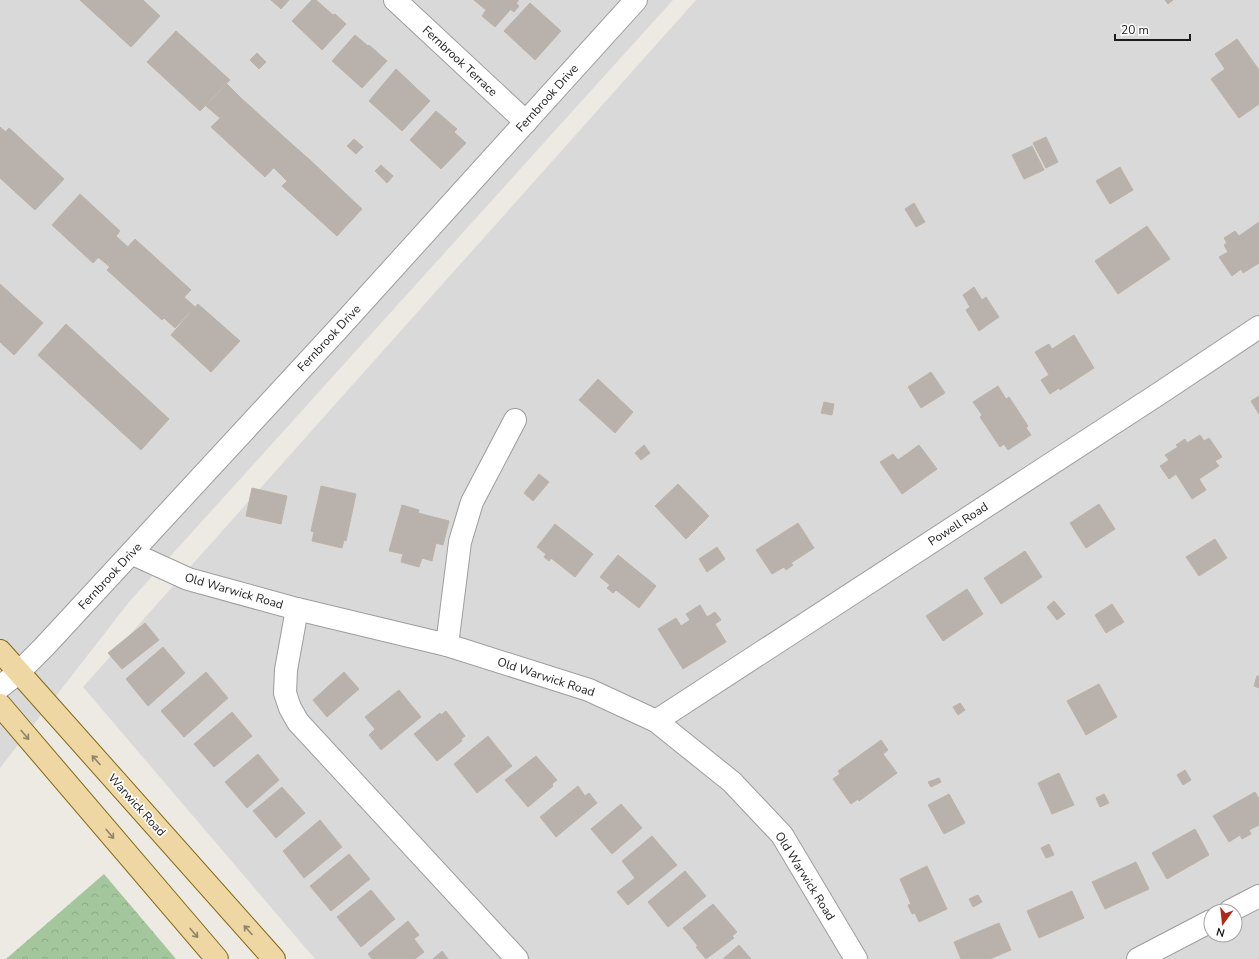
<svg xmlns="http://www.w3.org/2000/svg" width="1259" height="959" font-family="'Nunito Sans',sans-serif">
	<style>
		.residential { fill: #dad9d9; fill-rule: evenodd }
		.forest { fill: url(#forest-crowns) }
		.building { fill: #b9b2ac; stroke: #bcb2a7 }
		.lines { fill: none; stroke-linecap: round; stroke-linejoin: round }
		.minor-casing { stroke: #9d9d9d; stroke-width: 24 }
		.major-casing { stroke: #816812; stroke-width: 24 }
		.minor { stroke: #fff; stroke-width: 22 }
		.major { stroke: #efd7a4; stroke-width: 22 }
		.oneway { stroke: #908367 }
		.labels { text-anchor: middle; dominant-baseline: central; stroke-width: 3.5; stroke-linejoin: round; paint-order: stroke }
		.street-label { font-size: 12px; fill: #1c1c1c; stroke: #fff }
	</style>
	<defs>
		<pattern id="forest-crowns" width="20" height="18" patternUnits="userSpaceOnUse"><rect width="20" height="18" fill="#a4c69c"/><path d="M2 6a3 3 0 1 1 6 0M12 15a3 3 0 1 1 6 0" fill="none" stroke="#8daa86"/></pattern>
	</defs>
	<rect width="100%" height="100%" fill="#eceae3"/>
	<g class="residential">
		<path d="M0,0H673L129,602L0,768Z"/>
		<path d="M696,0H1259V959H315L83,687ZM1211,911H1235V935H1211Z"/>
	</g>
	<path class="forest" d="M104,874L176,959H6Z"/>
	<g class="building">
		<path d="M80,0H143L160,16L131,47Z"/>
		<path d="M271,0H289L281,9Z"/>
		<path d="M312,0H316L333,15L335,14L346,24L322,50L292,21Z"/>
		<path d="M474,0H519L495,27L482,16L486,10Z"/>
		<path d="M1165,0H1173L1168,4Z"/>
		<path d="M516,3L519,6L514,12L510,9Z"/>
		<path d="M530,3L561,31L535,60L504,31Z"/>
		<path d="M176,31L230,80L200,111L147,62Z"/>
		<path d="M355,35L368,46L369,45L387,61L362,88L332,61Z"/>
		<path d="M1237,39L1259,70V104L1239,118L1211,79L1225,69L1215,54Z"/>
		<path d="M257,53L266,62L259,69L250,60Z"/>
		<path d="M396,69L430,101L402,131L369,101Z"/>
		<path d="M227,84L241,98L220,118L206,106Z"/>
		<path d="M241,98L294,146L265,177L211,127Z"/>
		<path d="M436,111L457,129L454,132L466,143L441,169L410,140Z"/>
		<path d="M0,127L6,132L0,138Z"/>
		<path d="M9,128L64,179L35,210L0,178V138Z"/>
		<path d="M1046,137L1058,162L1046,168L1033,143Z"/>
		<path d="M354,139L363,147L356,154L347,146Z"/>
		<path d="M294,146L310,160L287,181L274,168Z"/>
		<path d="M1032,146L1044,170L1024,179L1012,155Z"/>
		<path d="M310,160L362,209L337,236L282,186Z"/>
		<path d="M381,165L393,176L387,183L375,171Z"/>
		<path d="M1120,167L1133,190L1110,204L1096,181Z"/>
		<path d="M80,194L120,231L116,236L117,237L93,263L52,225Z"/>
		<path d="M914,203L925,222L916,227L905,209Z"/>
		<path d="M1259,222V263L1243,273L1241,269L1232,276L1219,257L1228,252L1224,245L1227,243L1224,238L1235,231L1239,236Z"/>
		<path d="M1147,226L1170,259L1118,294L1095,261Z"/>
		<path d="M117,237L128,247L110,267L98,257Z"/>
		<path d="M135,239L191,290L162,320L107,270Z"/>
		<path d="M0,284L43,323L14,355L0,342Z"/>
		<path d="M974,287L982,300L986,297L999,317L979,331L966,310L970,307L963,295Z"/>
		<path d="M184,297L195,307L175,328L164,318Z"/>
		<path d="M198,304L240,341L211,372L171,335Z"/>
		<path d="M66,324L169,419L141,450L38,355Z"/>
		<path d="M1074,335L1094,368L1060,390L1059,388L1050,394L1041,380L1049,375L1035,352L1049,344L1052,349Z"/>
		<path d="M931,372L945,393L921,408L908,387Z"/>
		<path d="M598,379L633,412L615,433L579,400Z"/>
		<path d="M998,386L1006,399L1009,397L1028,426L1026,428L1031,435L1008,450L1004,444L1000,447L980,417L982,415L973,402Z"/>
		<path d="M1259,396V414L1251,401Z"/>
		<path d="M824,402L834,404L832,415L821,413Z"/>
		<path d="M1200,435L1204,441L1209,438L1222,457L1215,461L1219,466L1199,479L1206,490L1192,499L1176,474L1169,479L1160,466L1169,460L1165,455L1178,447L1176,445L1185,439L1187,443Z"/>
		<path d="M644,445L650,453L641,460L635,453Z"/>
		<path d="M919,445L937,469L902,494L880,462L893,454L898,460Z"/>
		<path d="M539,474L549,482L533,501L524,493Z"/>
		<path d="M678,484L709,516L686,539L655,506Z"/>
		<path d="M321,486L356,494L346,541L344,540L342,548L312,541L314,532L311,531Z"/>
		<path d="M252,488L287,496L281,524L246,516Z"/>
		<path d="M1099,504L1115,529L1086,548L1070,523Z"/>
		<path d="M402,505L419,510L418,513L449,521L443,545L436,543L432,561L422,558L419,567L401,562L403,554L389,551Z"/>
		<path d="M798,523L814,548L791,563L793,565L786,570L784,567L772,574L756,550Z"/>
		<path d="M555,524L593,554L575,577L551,558L549,561L544,557L546,554L537,547Z"/>
		<path d="M1215,539L1227,558L1199,576L1186,557Z"/>
		<path d="M717,547L725,559L707,572L699,559Z"/>
		<path d="M1025,551L1042,577L1001,604L984,578Z"/>
		<path d="M618,555L656,586L639,608L616,590L613,593L607,588L610,585L600,577Z"/>
		<path d="M967,589L983,614L943,641L926,616Z"/>
		<path d="M1054,601L1065,614L1057,620L1047,607Z"/>
		<path d="M1112,604L1124,622L1106,633L1095,615Z"/>
		<path d="M700,605L707,617L715,612L721,620L715,624L726,642L683,669L658,629L676,618L681,626L690,620L686,614Z"/>
		<path d="M145,623L159,640L122,669L108,653Z"/>
		<path d="M163,647L185,673L148,706L126,679Z"/>
		<path d="M206,672L228,698L184,737L161,711Z"/>
		<path d="M344,672L359,689L327,717L313,700Z"/>
		<path d="M1257,676H1259V688L1254,686Z"/>
		<path d="M1099,684L1117,717L1086,735L1067,701Z"/>
		<path d="M399,690L421,717L381,750L369,735L375,729L365,717Z"/>
		<path d="M960,703L965,710L958,715L953,707Z"/>
		<path d="M446,711L465,736L461,739L462,741L437,761L414,734L440,713L441,715Z"/>
		<path d="M232,712L252,736L214,767L194,744Z"/>
		<path d="M488,736L512,766L477,793L454,764Z"/>
		<path d="M881,740L888,750L883,754L897,773L859,801L858,799L851,804L833,779L840,774L838,771Z"/>
		<path d="M258,754L279,780L247,808L225,782Z"/>
		<path d="M536,756L557,780L552,784L553,786L528,807L505,780Z"/>
		<path d="M1185,770L1191,780L1183,785L1177,775Z"/>
		<path d="M1059,773L1074,805L1052,814L1038,783Z"/>
		<path d="M939,778L941,782L931,787L928,782Z"/>
		<path d="M578,786L585,796L589,793L597,803L556,837L540,817Z"/>
		<path d="M282,787L305,813L276,838L253,811Z"/>
		<path d="M1255,792L1259,799V825L1249,830L1251,834L1242,839L1240,835L1229,842L1213,816Z"/>
		<path d="M949,794L965,823L944,834L928,805Z"/>
		<path d="M1104,794L1109,803L1100,807L1096,798Z"/>
		<path d="M621,804L642,828L612,854L591,829Z"/>
		<path d="M320,820L342,847L304,878L283,851Z"/>
		<path d="M1195,829L1209,855L1167,879L1152,853Z"/>
		<path d="M652,836L677,865L628,905L617,892L635,878L622,861Z"/>
		<path d="M1049,844L1054,855L1046,858L1041,848Z"/>
		<path d="M349,854L370,879L331,911L310,886Z"/>
		<path d="M1136,862L1149,889L1105,909L1092,882Z"/>
		<path d="M927,866L947,909L919,922L915,913L912,914L908,905L911,904L900,879Z"/>
		<path d="M685,871L706,896L668,927L648,902Z"/>
		<path d="M371,890L395,919L361,947L337,917Z"/>
		<path d="M1072,891L1084,918L1039,938L1027,911Z"/>
		<path d="M978,895L982,902L973,907L969,899Z"/>
		<path d="M713,904L737,932L732,936L734,938L706,959L696,947L698,946L683,928Z"/>
		<path d="M408,921L419,935L414,939L424,952L415,959H372L368,954Z"/>
		<path d="M999,923L1011,950L990,959H961L954,942Z"/>
		<path d="M739,945L751,959H723Z"/>
		<path d="M442,951L448,959H433Z"/>
	</g>
	<g class="lines">
		<defs>
			<g id="minor">
				<path d="M395,0L526,122"/>
				<path d="M131,553L188,579L297,609L447,645L589,690L656,721L732,782L782,835L856,959"/>
				<path d="M297,609L286,670L285,693L290,708L298,722L517,959"/>
				<path d="M447,645L460,542L472,502L515,420"/>
				<path d="M0,687L18,673L44,647L131,553L338,329L636,0"/>
				<path d="M656,721L1160,393L1259,327"/>
				<path d="M1230,911L1259,896"/>
				<path d="M1138,959L1211,921"/>
			</g>
			<g id="major">
				<path d="M0,651L274,959"/>
				<path d="M0,705L217,959"/>
			</g>
		</defs>
		<use href="#minor" class="minor-casing"/>
		<use href="#major" class="major-casing"/>
		<use href="#minor" class="minor"/>
		<use href="#major" class="major"/>
	</g>
	<defs><path id="oneway-shaft" d="M-6 0H5M1.5-3L5.5 0L1.5 3" fill="none" stroke-width="1.6" stroke-linecap="round" stroke-linejoin="round"/></defs>
	<g class="oneway">
		<use href="#oneway-shaft" transform="translate(25 735) rotate(50)"/>
		<use href="#oneway-shaft" transform="translate(96 760) rotate(-132)"/>
		<use href="#oneway-shaft" transform="translate(110 834) rotate(50)"/>
		<use href="#oneway-shaft" transform="translate(248 930) rotate(-132)"/>
		<use href="#oneway-shaft" transform="translate(194 933) rotate(50)"/>
	</g>
	<g class="labels">
		<g class="street-label">
			<text transform="translate(460 61) rotate(43)">Fernbrook Terrace</text>
			<text transform="translate(547 98) rotate(-48)">Fernbrook Drive</text>
			<text transform="translate(329 338) rotate(-47)">Fernbrook Drive</text>
			<text transform="translate(958 524) rotate(-33)">Powell Road</text>
			<text transform="translate(110 576) rotate(-47)">Fernbrook Drive</text>
			<text transform="translate(234 591) rotate(16)">Old Warwick Road</text>
			<text transform="translate(546 677) rotate(18)">Old Warwick Road</text>
			<text transform="translate(137 805) rotate(48)">Warwick Road</text>
			<text transform="translate(805 876) rotate(58)">Old Warwick Road</text>
		</g>
	</g>
	<g transform="translate(1223 923) rotate(195)"><circle r="19" fill="#ffffff" stroke="#a4a4a4"/>
	<path d="M0-3L7 15L0 10L-7 15Z" fill="#af2818"/>
	<text y="-6" font-size="11" font-weight="bold" text-anchor="middle" fill="#1c1c1c">N</text>
	</g>
	<path d="M1115 34v6h75v-6" fill="none" stroke="#1c1c1c" stroke-width="2"/>
	<text x="1121" y="34" font-size="12" fill="#1c1c1c" stroke="#ffffff" stroke-width="3" paint-order="stroke">20 m</text>
</svg>
